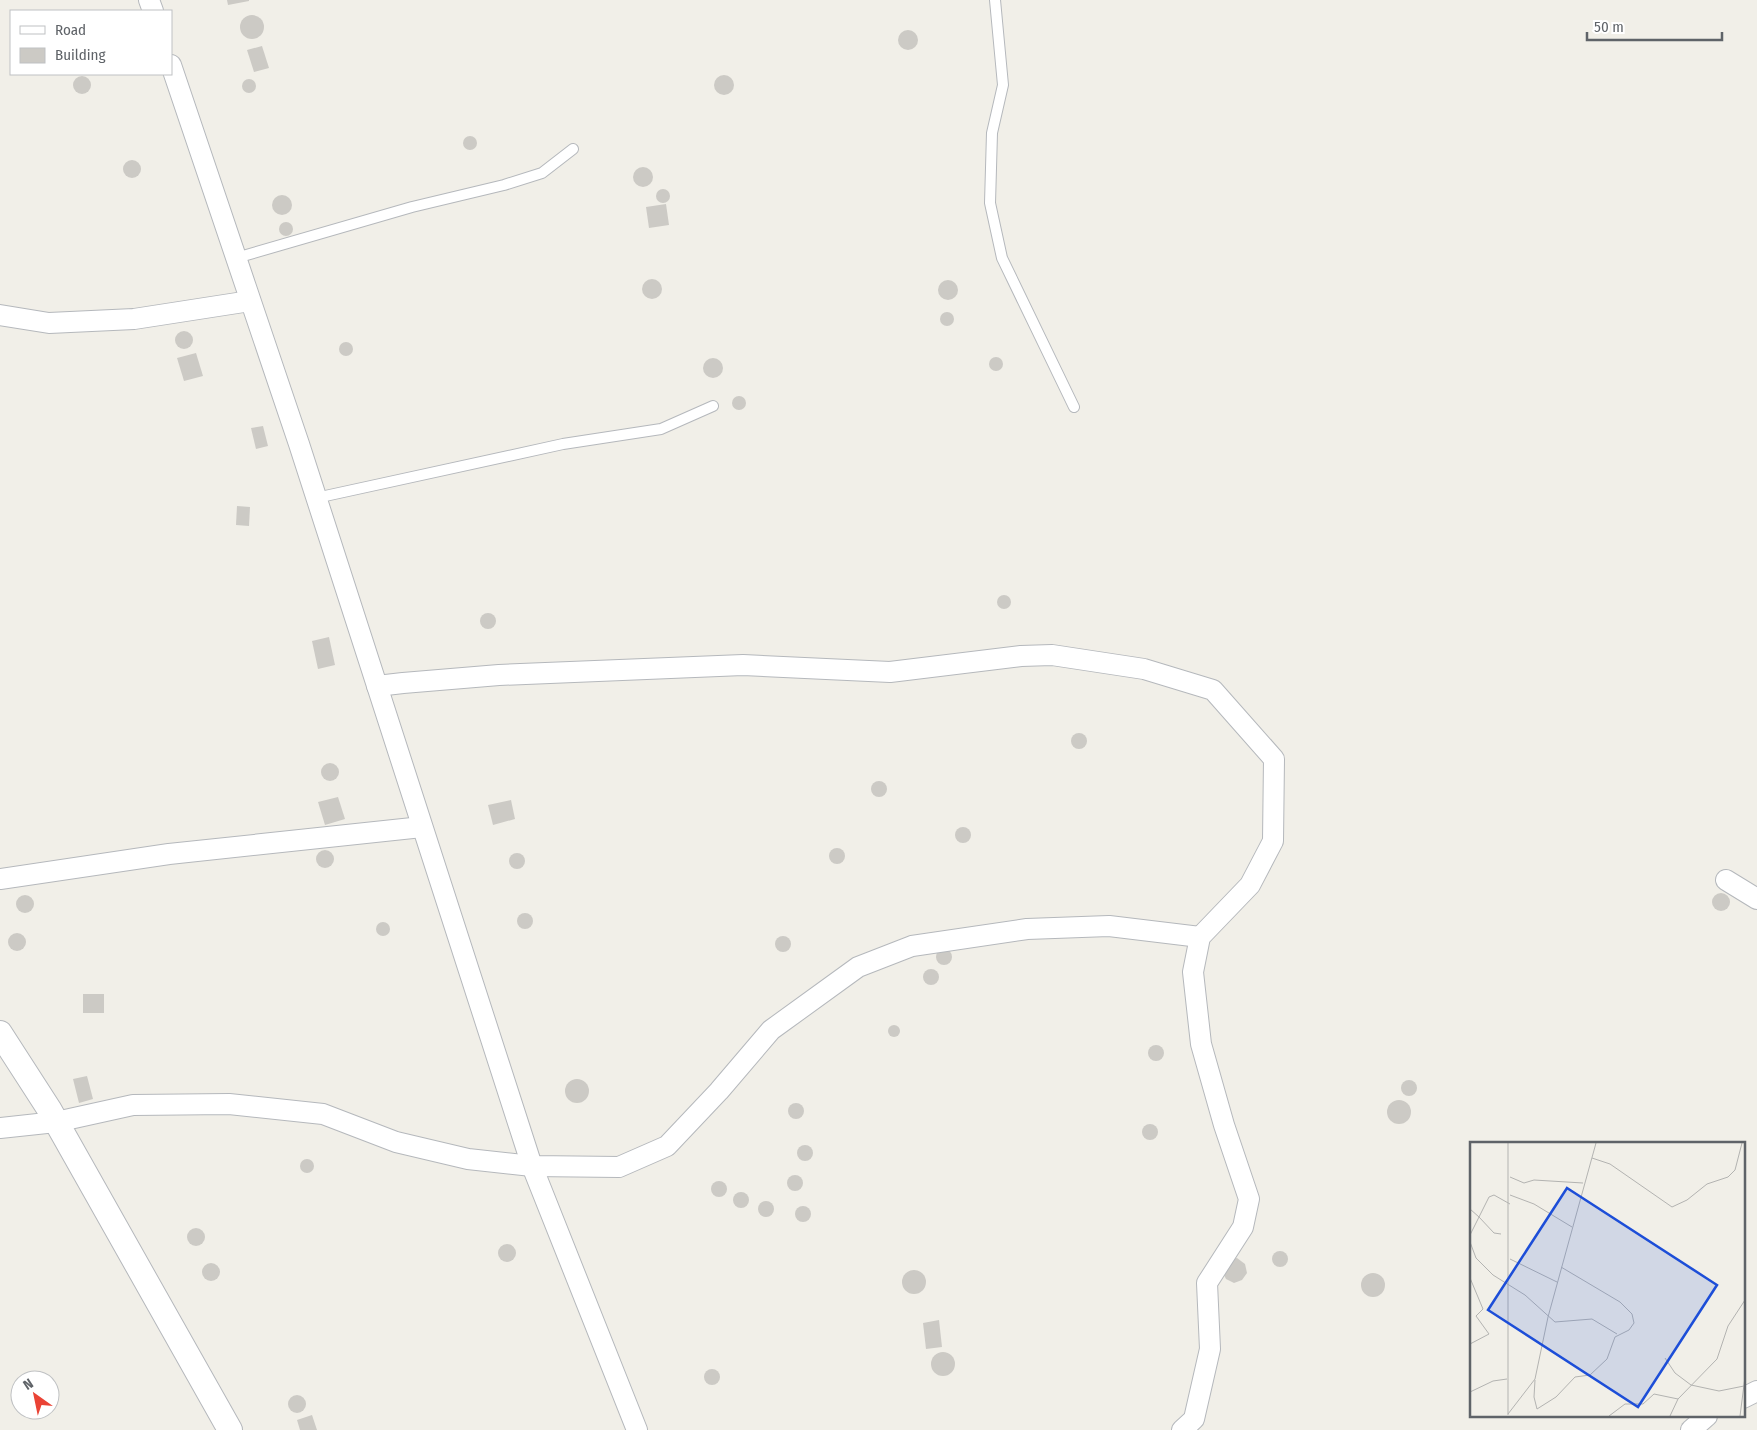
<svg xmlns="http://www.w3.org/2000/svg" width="1757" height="1430" font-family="'Fira Sans Condensed',sans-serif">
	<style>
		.building { fill: #cccac5 }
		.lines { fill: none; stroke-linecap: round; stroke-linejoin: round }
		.service-casing { stroke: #b5b8bc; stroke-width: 12 }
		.minor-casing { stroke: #b5b8bc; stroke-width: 22 }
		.tertiary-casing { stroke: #b5b8bc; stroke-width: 26 }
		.service { stroke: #fff; stroke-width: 10 }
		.minor { stroke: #fff; stroke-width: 20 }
		.tertiary { stroke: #fff; stroke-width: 24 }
		.inset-road { fill: none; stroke: #b3b3b1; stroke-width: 1 }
		.view { fill: #1d4ed8; fill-opacity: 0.15; stroke: #1d4ed8; stroke-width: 2.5 }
		.inset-edge { fill: none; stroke: #5f6368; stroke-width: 2.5 }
	</style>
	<rect width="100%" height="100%" fill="#f1efe8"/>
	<g class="building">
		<path d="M227,0H249V1L228,5Z"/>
		<circle cx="252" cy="27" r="12"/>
		<circle cx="908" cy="40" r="10"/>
		<path d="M262,46L269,68L254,72L247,50Z"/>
		<circle cx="724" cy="85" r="10"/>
		<circle cx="82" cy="85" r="9"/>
		<circle cx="249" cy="86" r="7"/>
		<circle cx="470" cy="143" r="7"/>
		<circle cx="132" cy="169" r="9"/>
		<circle cx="643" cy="177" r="10"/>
		<circle cx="663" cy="196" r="7"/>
		<circle cx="282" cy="205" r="10"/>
		<path d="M666,204L669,225L649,228L646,207Z"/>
		<circle cx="286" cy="229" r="7"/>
		<circle cx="652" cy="289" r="10"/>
		<circle cx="948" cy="290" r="10"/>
		<circle cx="947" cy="319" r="7"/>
		<circle cx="184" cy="340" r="9"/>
		<circle cx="346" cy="349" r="7"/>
		<path d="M196,353L203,376L184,381L177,358Z"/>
		<circle cx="996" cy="364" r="7"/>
		<circle cx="713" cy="368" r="10"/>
		<circle cx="739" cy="403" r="7"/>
		<path d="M263,426L268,446L256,449L251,428Z"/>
		<path d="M237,506L250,507L249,526L236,525Z"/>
		<circle cx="1004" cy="602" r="7"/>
		<circle cx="488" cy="621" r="8"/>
		<path d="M329,637L335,665L318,669L312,641Z"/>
		<circle cx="1079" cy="741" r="8"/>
		<circle cx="330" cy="772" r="9"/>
		<circle cx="879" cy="789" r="8"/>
		<path d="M338,797L345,819L325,825L318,802Z"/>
		<path d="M511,800L515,819L493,825L488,805Z"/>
		<circle cx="963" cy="835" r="8"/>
		<circle cx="837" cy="856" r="8"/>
		<circle cx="325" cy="859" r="9"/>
		<circle cx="517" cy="861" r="8"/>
		<circle cx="1721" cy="902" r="9"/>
		<circle cx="25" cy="904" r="9"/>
		<circle cx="525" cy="921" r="8"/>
		<circle cx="383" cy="929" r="7"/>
		<circle cx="17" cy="942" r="9"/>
		<circle cx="783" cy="944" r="8"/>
		<circle cx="944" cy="957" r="8"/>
		<circle cx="931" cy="977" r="8"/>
		<rect x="83" y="994" width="21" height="19"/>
		<circle cx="894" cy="1031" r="6"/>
		<circle cx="1156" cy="1053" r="8"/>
		<path d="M87,1076L93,1099L79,1103L73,1079Z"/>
		<circle cx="577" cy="1091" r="12"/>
		<circle cx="1409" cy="1088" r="8"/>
		<circle cx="1399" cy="1112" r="12"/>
		<circle cx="796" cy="1111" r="8"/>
		<circle cx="1150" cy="1132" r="8"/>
		<circle cx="805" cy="1153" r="8"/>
		<circle cx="307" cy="1166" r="7"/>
		<circle cx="795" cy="1183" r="8"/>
		<circle cx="719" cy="1189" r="8"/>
		<circle cx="741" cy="1200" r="8"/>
		<circle cx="766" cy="1209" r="8"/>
		<circle cx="803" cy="1214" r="8"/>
		<circle cx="196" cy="1237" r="9"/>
		<circle cx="507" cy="1253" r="9"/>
		<circle cx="1280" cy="1259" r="8"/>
		<path d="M1237,1258L1245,1264L1247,1273L1242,1280L1234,1283L1226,1279L1224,1275L1232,1259Z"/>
		<circle cx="211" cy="1272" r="9"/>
		<circle cx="914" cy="1282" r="12"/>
		<circle cx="1373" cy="1285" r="12"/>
		<path d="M939,1320L942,1347L926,1349L923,1323Z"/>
		<circle cx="943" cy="1364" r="12"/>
		<circle cx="712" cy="1377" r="8"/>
		<circle cx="297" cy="1404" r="9"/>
		<path d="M312,1415L317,1430H300L297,1420Z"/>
	</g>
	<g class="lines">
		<defs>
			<g id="service">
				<path d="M995,0L1003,85L992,133L990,203L1002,258L1074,407"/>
				<path d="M236,258L412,207L504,185L542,173L573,149"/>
				<path d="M316,498L563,444L661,429L713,406"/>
			</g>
			<g id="minor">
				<path d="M149,0L153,11"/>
				<path d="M171,65L299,444L532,1166L637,1430"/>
				<path d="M0,315L49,323L134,319L250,301"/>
				<path d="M377,686L403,683L499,675L743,665L890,672L1021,656L1052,655L1144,669L1213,690L1274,759L1273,841L1250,885L1200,937L1193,972L1201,1044L1224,1125L1249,1199L1243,1227L1207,1283L1210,1349L1194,1419L1182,1430"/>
				<path d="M0,879L169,854L422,827"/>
				<path d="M1726,880L1757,899"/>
				<path d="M0,1128L56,1122L133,1105L229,1104L323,1114L396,1142L468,1159L532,1166L619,1167L667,1146L719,1091L771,1030L858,967L912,946L1027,929L1109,926L1200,937"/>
				<path d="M1743,1398L1757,1391"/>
				<path d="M1691,1430L1707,1416"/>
			</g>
			<path id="tertiary" d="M0,1033L49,1109L230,1430"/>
		</defs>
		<use href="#service" class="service-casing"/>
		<use href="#minor" class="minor-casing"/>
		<use href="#tertiary" class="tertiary-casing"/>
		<use href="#service" class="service"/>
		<use href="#minor" class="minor"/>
		<use href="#tertiary" class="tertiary"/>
	</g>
	<g transform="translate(1470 1142)">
		<rect width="275" height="275" fill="#f1efe8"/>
		<path class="inset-road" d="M122,16L140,22L202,65L217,58L237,42L258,35L265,28L272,1M40,35L54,41L64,38L113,41M40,53L64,62L102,85M0,67L9,75L0,93M31,92L24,91L9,75L19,55L24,53L40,62M0,100L6,116L23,133L55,153L85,180L122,177L147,192M40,117L87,140M0,136L13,167L6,174L19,192L0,202M195,216L205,231L221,243L249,249L274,244M65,238L64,255L67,267L86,255L105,235L120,233L137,217L145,195L159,188L164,181L162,172L150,160L91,125M0,250L23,239L37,237M38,272L65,237L78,175L126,1M38,273V1M139,274L155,262H173L184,252L208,257M200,274L208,257L247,217L258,184L275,158M270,274L275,235"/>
		<path class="view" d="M97,46L247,143L168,265L18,168Z"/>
		<rect width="275" height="275" class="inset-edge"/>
	</g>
	<rect x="10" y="10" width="162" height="65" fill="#ffffff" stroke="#bfc1c3"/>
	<rect x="20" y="26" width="25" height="8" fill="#ffffff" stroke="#bfc1c3"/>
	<text x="55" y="35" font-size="15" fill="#5f6368">Road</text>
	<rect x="20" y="48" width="25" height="15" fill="#cccac5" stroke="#bfc1c3"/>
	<text x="55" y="60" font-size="15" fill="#5f6368">Building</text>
	<g transform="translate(35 1395) rotate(327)"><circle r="24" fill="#ffffff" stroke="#bfc1c3"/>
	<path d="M0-4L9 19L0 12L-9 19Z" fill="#ea4335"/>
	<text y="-8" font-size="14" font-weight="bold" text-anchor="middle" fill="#5f6368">N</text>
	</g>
	<path d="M1587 32v8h135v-8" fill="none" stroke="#5f6368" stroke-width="2.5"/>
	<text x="1594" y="32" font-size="15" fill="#5f6368" stroke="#ffffff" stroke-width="4" paint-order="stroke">50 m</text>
</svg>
